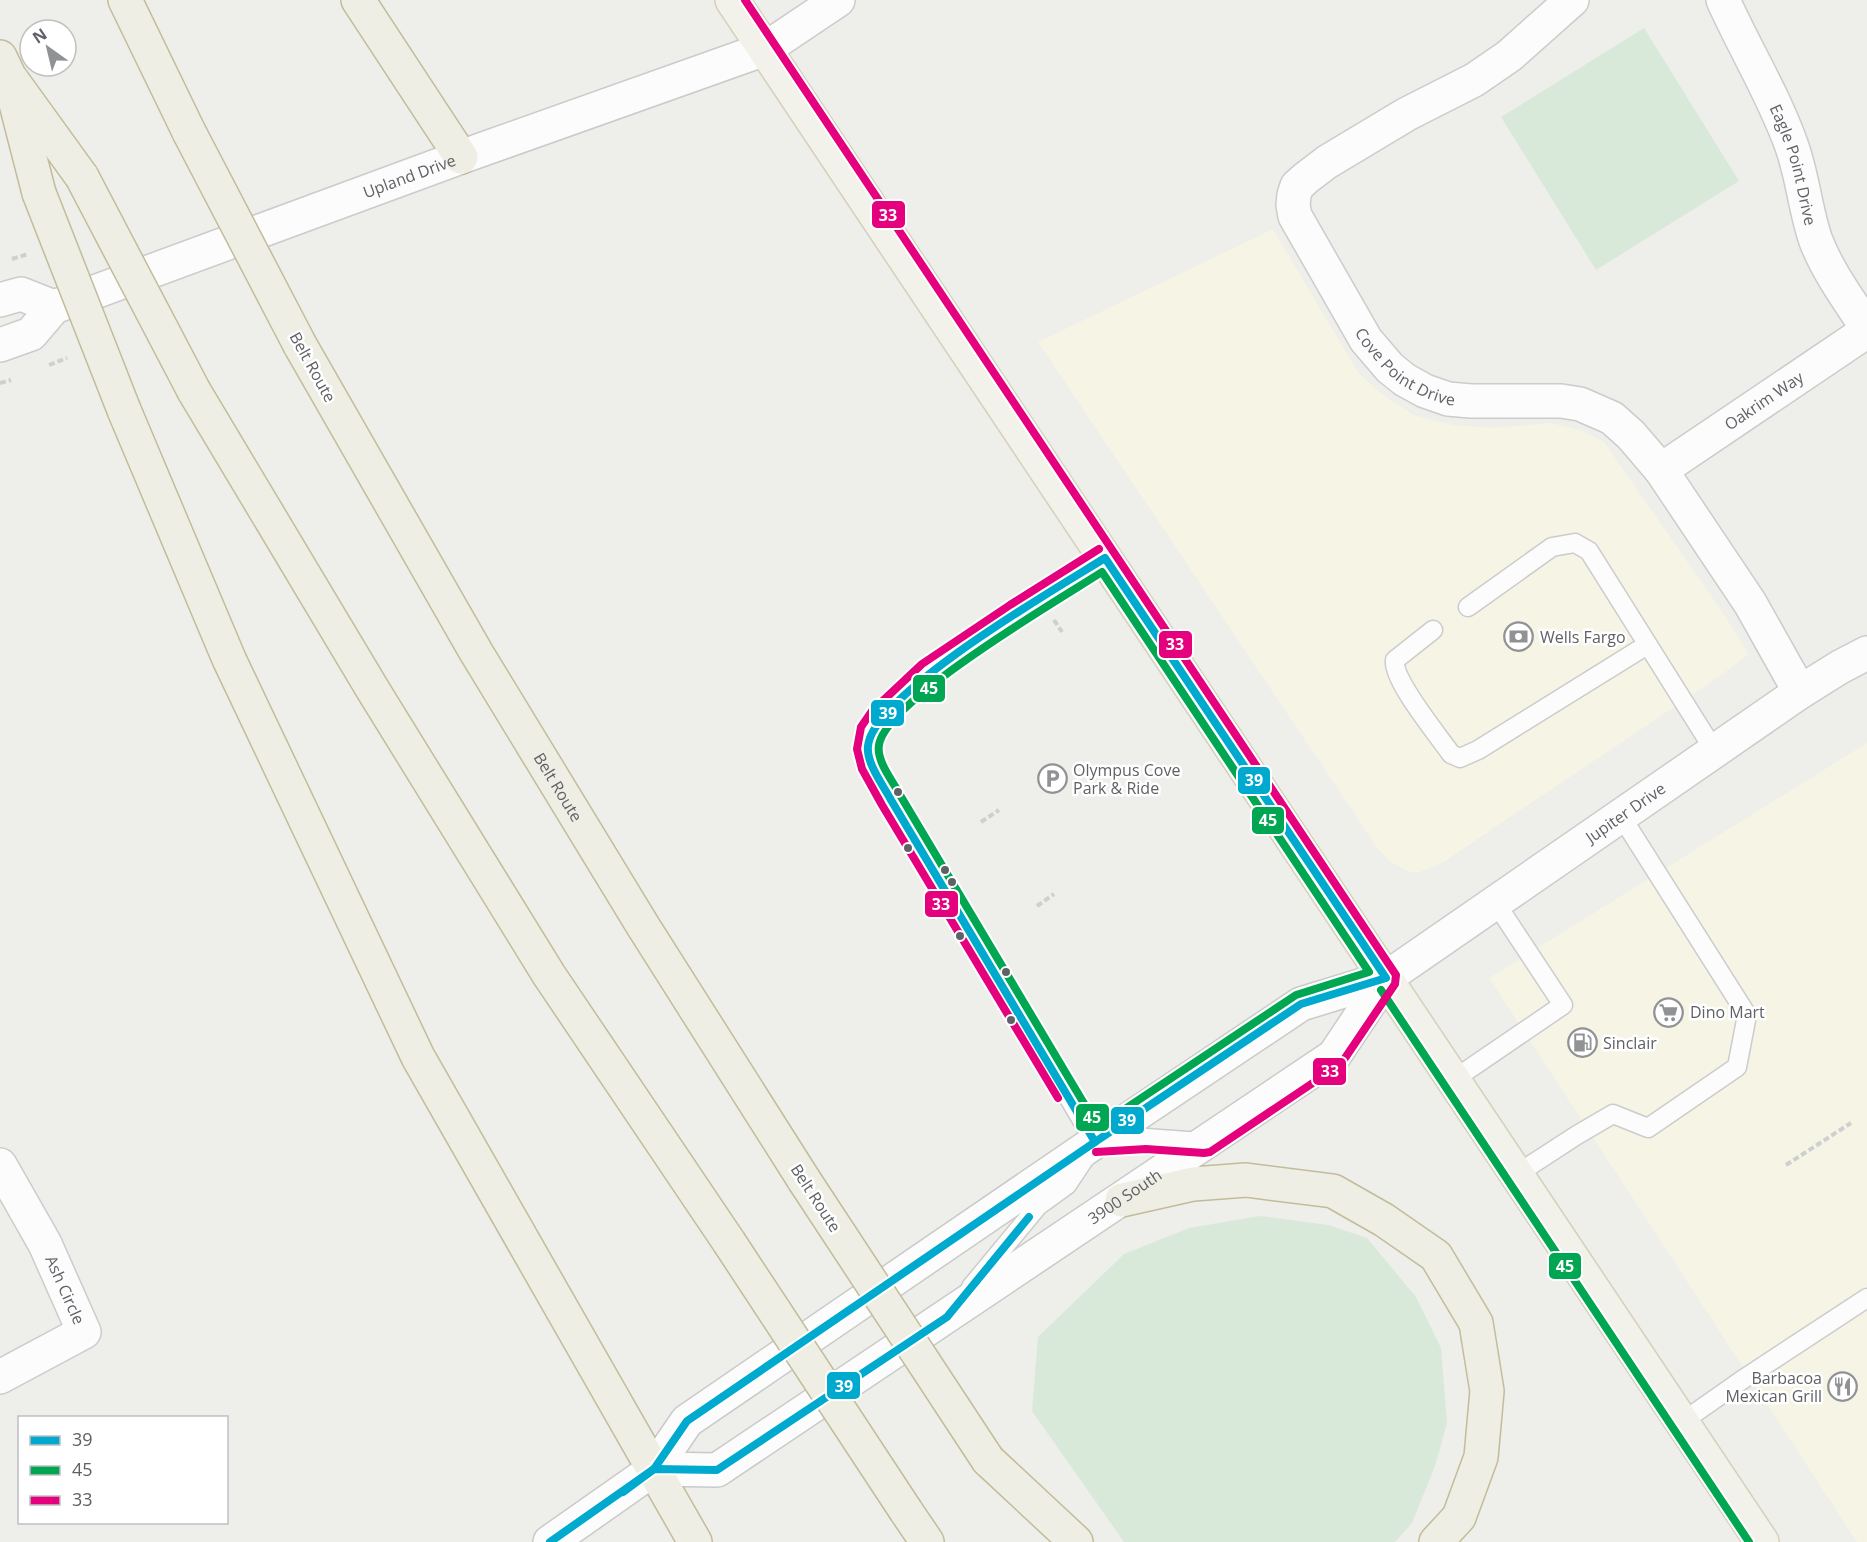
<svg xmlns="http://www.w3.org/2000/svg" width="1867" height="1542" font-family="'Open Sans',sans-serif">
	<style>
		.commercial { fill: #f5f4e5 }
		.green { fill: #d9e9d9 }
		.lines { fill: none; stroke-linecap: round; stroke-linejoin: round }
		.service-casing { stroke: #cbcccb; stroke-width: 21 }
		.minor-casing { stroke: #cbcccb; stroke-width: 36 }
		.tertiary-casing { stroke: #cbcccb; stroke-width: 36 }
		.secondary-casing { stroke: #c9caca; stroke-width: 36 }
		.primary-casing { stroke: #d4d0ba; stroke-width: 36 }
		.motorway-casing { stroke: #c3bc99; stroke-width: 36 }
		.path { stroke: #ccd0cf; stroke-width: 4; stroke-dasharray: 6 3; stroke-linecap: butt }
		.service { stroke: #fcfcfc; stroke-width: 18 }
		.minor { stroke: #fcfcfc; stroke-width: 33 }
		.tertiary { stroke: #fcfcfc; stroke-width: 33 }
		.secondary { stroke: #fcfcfc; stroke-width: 33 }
		.primary { stroke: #f2f2ea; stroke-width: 33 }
		.motorway { stroke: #efeee4; stroke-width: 33 }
		.motorway-bridge-casing { stroke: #c3bc99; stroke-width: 36; stroke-linecap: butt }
		.motorway-bridge { stroke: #efeee4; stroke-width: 33 }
		.bus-1-casing { stroke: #fff; stroke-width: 12 }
		.bus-2-casing { stroke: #fff; stroke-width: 12 }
		.bus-3-casing { stroke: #fff; stroke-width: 12 }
		.bus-1 { stroke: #00a9ce; stroke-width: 8 }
		.bus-2 { stroke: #00a651; stroke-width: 8 }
		.bus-3 { stroke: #e5007d; stroke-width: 8 }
		.bus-dot { fill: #5f6166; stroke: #fff; stroke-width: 2 }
		.labels { text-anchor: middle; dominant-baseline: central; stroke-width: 5; stroke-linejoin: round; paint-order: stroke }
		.street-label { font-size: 16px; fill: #5f6166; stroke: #fff }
		.poi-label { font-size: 16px; fill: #5f6166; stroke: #fff; text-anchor: start }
		.line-badge { stroke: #fff; stroke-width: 2 }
		.badge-label { font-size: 16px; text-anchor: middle; font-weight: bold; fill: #fff }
	</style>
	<rect width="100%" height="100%" fill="#eeeeea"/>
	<g class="commercial">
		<path d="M1273,229L1359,374L1387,398L1416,416L1454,425L1492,428L1551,423L1583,431L1605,443L1721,610L1749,654L1716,679L1442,863L1420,872H1410L1390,862L1378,849L1038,342Z"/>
		<path d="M1867,743V1542H1857L1489,978Z"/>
	</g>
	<g class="green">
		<path d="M1644,28L1739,181L1596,270L1501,117Z"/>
		<path d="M1260,1216L1328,1225L1367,1238L1416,1297L1441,1348L1447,1423L1435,1466L1412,1523L1395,1542H1124L1032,1411L1038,1337L1124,1254L1189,1228Z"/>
	</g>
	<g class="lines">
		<defs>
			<g id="service">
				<path d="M1468,607L1552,547L1575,543L1589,551L1714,750"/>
				<path d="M1433,630L1395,660C1392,680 1438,735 1451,754L1460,758L1478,750L1647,645"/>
				<path d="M1453,1080L1563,1005L1495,902"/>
				<path d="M1106,1141L1146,1138L1201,1142"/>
				<path d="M1095,1142L891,800L872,765L867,748L871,731L880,718L928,673L1016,614L1105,558"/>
				<path d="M1517,1174L1577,1135L1613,1114L1648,1128L1737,1067L1747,1015L1621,816"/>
				<path d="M971,1287L1038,1206L1067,1185L1085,1158"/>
				<path d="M1682,1422L1742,1380L1867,1298"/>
			</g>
			<g id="minor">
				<path id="s1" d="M1572,0L1509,56L1474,80L1407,114L1327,162L1306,178L1297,186L1294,195L1293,205L1295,216L1366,340L1390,368L1405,380L1425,391L1448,399L1471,401H1561L1580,404L1612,418L1631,435L1661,470L1750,603L1800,692"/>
				<path id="s2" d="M1723,0C1745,49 1773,94 1791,144C1803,176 1805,210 1816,241C1828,272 1849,300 1867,328"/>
				<path id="s3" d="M1661,470L1867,331"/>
				<path id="s4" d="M0,1165L45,1244L84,1332L0,1377"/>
			</g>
			<g id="tertiary">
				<path d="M765,49L838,0"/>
				<path d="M0,300L21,294L54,307"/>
				<path id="s5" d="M0,345L31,334L54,307L461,157"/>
				<path id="s6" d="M1386,978L1800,692L1840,667L1867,653"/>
			</g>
			<g id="secondary">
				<path d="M461,157L765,49"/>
				<path id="s7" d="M654,1469L717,1470L1334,1056L1386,978"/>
				<path d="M550,1542L654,1469L687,1421L1095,1142L1301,1004L1386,978"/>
			</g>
			<path id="primary" d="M732,0L1762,1542"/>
			<g id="motorway">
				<path d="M125,0L189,132"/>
				<path d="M358,0L461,157"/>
				<path d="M0,57L9,76L82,177"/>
				<path d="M14,96L39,193"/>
				<path id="s8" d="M300,345L476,652L643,926L804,1180"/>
				<path d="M194,391L373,690L549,975L729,1242"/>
				<path d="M124,410L229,659L418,1057L695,1542"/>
				<path d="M1122,1200L1193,1184L1246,1180L1333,1191L1384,1220L1436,1256L1476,1323L1487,1391L1481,1457L1459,1517L1436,1542"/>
				<path d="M988,1460L1076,1542"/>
				<path d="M906,1511L927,1542"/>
			</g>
		</defs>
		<use href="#service" class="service-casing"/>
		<use href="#minor" class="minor-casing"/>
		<use href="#tertiary" class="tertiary-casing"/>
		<use href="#secondary" class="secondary-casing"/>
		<use href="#primary" class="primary-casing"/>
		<use href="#motorway" class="motorway-casing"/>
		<g class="path">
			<path d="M12,259L28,254"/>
			<path d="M49,365L67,358"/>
			<path d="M0,383L11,380"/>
			<path d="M1054,620L1062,632"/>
			<path d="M981,822L999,810"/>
			<path d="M1037,906L1054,894"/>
			<path d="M1786,1165L1851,1123"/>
		</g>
		<use href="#service" class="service"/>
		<use href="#minor" class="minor"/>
		<use href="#tertiary" class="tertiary"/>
		<use href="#secondary" class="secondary"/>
		<use href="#primary" class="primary"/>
		<use href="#motorway" class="motorway"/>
		<defs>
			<g id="motorway-bridge">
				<path d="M189,132L300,345"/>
				<path d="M82,177L194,391"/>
				<path d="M39,193L124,410"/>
				<path d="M804,1180L988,1460"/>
				<path d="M729,1242L906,1511"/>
			</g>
		</defs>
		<use href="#motorway-bridge" class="motorway-bridge-casing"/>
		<use href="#motorway-bridge" class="motorway-bridge"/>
		<defs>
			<g id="bus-1">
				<path d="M1105,558L1386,978L1301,1004L1095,1142L891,800C883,785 866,763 868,746C873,694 1057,588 1105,558Z"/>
				<path d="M623,1492L654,1469L717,1470L947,1317L1029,1217"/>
				<path d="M550,1542L654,1469L687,1421L1095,1142"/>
			</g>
			<g id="bus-2">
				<path d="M1102,572L1369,972L1296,995L1098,1127L900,795C893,781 876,761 879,745C885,701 1060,599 1102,572Z"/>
				<path d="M1381,990L1749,1542"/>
			</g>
			<g id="bus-3">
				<path d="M745,0L1396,975L1395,984L1341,1064L1210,1152L1204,1153L1146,1149L1096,1152"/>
				<path d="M1058,1098L882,805L862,769L857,749L861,727L872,711L922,664L1010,605L1099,549"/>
			</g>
		</defs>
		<use href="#bus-1" class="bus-1-casing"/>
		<use href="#bus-2" class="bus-2-casing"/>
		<use href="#bus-3" class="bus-3-casing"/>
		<use href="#bus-1" class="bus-1"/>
		<use href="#bus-2" class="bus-2"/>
		<use href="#bus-3" class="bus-3"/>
	</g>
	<defs>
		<symbol id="bank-ring" viewBox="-11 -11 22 22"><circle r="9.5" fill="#fff" stroke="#919294" stroke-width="1.5"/><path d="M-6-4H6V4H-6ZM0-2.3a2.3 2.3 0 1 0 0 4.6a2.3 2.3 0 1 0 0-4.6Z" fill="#919294"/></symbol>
		<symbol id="parking-ring" viewBox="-11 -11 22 22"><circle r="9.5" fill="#fff" stroke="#919294" stroke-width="1.5"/><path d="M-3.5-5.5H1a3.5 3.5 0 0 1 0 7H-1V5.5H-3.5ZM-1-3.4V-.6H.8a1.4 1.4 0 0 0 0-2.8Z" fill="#919294"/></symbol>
		<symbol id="supermarket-ring" viewBox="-11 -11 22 22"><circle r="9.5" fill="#fff" stroke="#919294" stroke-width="1.5"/><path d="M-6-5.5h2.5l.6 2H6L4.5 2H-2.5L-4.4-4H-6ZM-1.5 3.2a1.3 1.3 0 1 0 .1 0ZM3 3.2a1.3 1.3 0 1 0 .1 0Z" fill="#919294"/></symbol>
		<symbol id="fuel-ring" viewBox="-11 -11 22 22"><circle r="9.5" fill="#fff" stroke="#919294" stroke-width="1.5"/><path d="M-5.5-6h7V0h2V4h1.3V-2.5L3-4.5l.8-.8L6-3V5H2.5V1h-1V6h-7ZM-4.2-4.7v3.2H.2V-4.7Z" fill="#919294"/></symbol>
		<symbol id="restaurant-ring" viewBox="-11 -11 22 22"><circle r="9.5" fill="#fff" stroke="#919294" stroke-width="1.5"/><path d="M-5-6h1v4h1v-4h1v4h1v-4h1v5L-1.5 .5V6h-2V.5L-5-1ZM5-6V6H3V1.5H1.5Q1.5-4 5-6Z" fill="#919294"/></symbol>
	</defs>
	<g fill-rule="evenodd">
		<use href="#bank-ring" x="1502" y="620" width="33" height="33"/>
		<use href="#parking-ring" x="1036" y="762" width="33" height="33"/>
		<use href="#supermarket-ring" x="1652" y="996" width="33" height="33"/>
		<use href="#fuel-ring" x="1566" y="1026" width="33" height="33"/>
		<use href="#restaurant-ring" x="1826" y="1370" width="33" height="33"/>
	</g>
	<g class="bus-dot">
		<circle cx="898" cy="792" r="5"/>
		<circle cx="908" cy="848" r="5"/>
		<circle cx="945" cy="870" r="5"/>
		<circle cx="952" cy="882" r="5"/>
		<circle cx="960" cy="936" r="5"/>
		<circle cx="1006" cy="972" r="5"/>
		<circle cx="1011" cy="1020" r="5"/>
	</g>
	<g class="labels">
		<g class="street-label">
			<text stroke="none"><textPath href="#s2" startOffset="180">Eagle Point Drive</textPath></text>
			<text stroke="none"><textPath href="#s5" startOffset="447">Upland Drive</textPath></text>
			<text stroke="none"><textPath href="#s1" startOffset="556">Cove Point Drive</textPath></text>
			<text transform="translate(313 367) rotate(61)">Belt Route</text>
			<text stroke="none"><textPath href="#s3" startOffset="124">Oakrim Way</textPath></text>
			<text stroke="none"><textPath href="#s8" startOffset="512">Belt Route</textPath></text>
			<text stroke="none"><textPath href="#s6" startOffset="291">Jupiter Drive</textPath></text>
			<text transform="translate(816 1198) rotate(57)">Belt Route</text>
			<text stroke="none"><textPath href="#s7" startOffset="554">3900 South</textPath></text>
			<text stroke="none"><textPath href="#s4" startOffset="141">Ash Circle</textPath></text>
		</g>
		<g class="poi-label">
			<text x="1540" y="637">Wells Fargo</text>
			<text x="1073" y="770">Olympus Cove<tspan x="1073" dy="18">Park &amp; Ride</tspan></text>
			<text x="1690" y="1012">Dino Mart</text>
			<text x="1603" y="1043">Sinclair</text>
			<text x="1822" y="1378" text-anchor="end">Barbacoa<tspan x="1822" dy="18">Mexican Grill</tspan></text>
		</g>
	</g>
	<g class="line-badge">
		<rect x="871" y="200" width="35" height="29" rx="6" fill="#e5007d"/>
		<rect x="1158" y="630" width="35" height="29" rx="6" fill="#e5007d"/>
		<rect x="912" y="674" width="34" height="29" rx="6" fill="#00a651"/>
		<rect x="870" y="699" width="35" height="28" rx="6" fill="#00a9ce"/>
		<rect x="1237" y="766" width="34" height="29" rx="6" fill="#00a9ce"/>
		<rect x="1251" y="806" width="34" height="29" rx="6" fill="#00a651"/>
		<rect x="924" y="890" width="35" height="28" rx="6" fill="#e5007d"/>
		<rect x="1312" y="1057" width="35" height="29" rx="6" fill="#e5007d"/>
		<rect x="1075" y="1103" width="35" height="29" rx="6" fill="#00a651"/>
		<rect x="1110" y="1106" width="35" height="29" rx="6" fill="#00a9ce"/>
		<rect x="1548" y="1252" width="34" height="28" rx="6" fill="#00a651"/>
		<rect x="826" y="1371" width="35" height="29" rx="6" fill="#00a9ce"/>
	</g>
	<g class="badge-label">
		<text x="888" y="221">33</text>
		<text x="1175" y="650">33</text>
		<text x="929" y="694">45</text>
		<text x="888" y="719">39</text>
		<text x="1254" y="786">39</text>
		<text x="1268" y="826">45</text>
		<text x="941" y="910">33</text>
		<text x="1330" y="1077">33</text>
		<text x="1092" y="1123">45</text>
		<text x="1127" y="1126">39</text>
		<text x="1565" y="1272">45</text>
		<text x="844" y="1392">39</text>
	</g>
	<rect x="18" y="1416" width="210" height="108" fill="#ffffff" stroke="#bfc0c2" stroke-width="1.5"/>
	<rect x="30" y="1436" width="30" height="9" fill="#00a9ce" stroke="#bfc0c2" stroke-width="1.5"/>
	<text x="72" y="1446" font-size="18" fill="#5f6166">39</text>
	<rect x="30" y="1466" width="30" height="9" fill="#00a651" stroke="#bfc0c2" stroke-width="1.5"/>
	<text x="72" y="1476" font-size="18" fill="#5f6166">45</text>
	<rect x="30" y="1496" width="30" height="9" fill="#e5007d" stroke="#bfc0c2" stroke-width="1.5"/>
	<text x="72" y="1506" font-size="18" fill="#5f6166">33</text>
	<g transform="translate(48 48) rotate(326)"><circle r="28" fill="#ffffff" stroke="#bfc0c2" stroke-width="1.5"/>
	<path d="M0-4.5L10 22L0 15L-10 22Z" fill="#919294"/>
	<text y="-9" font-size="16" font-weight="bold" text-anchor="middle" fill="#5f6166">N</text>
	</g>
</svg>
